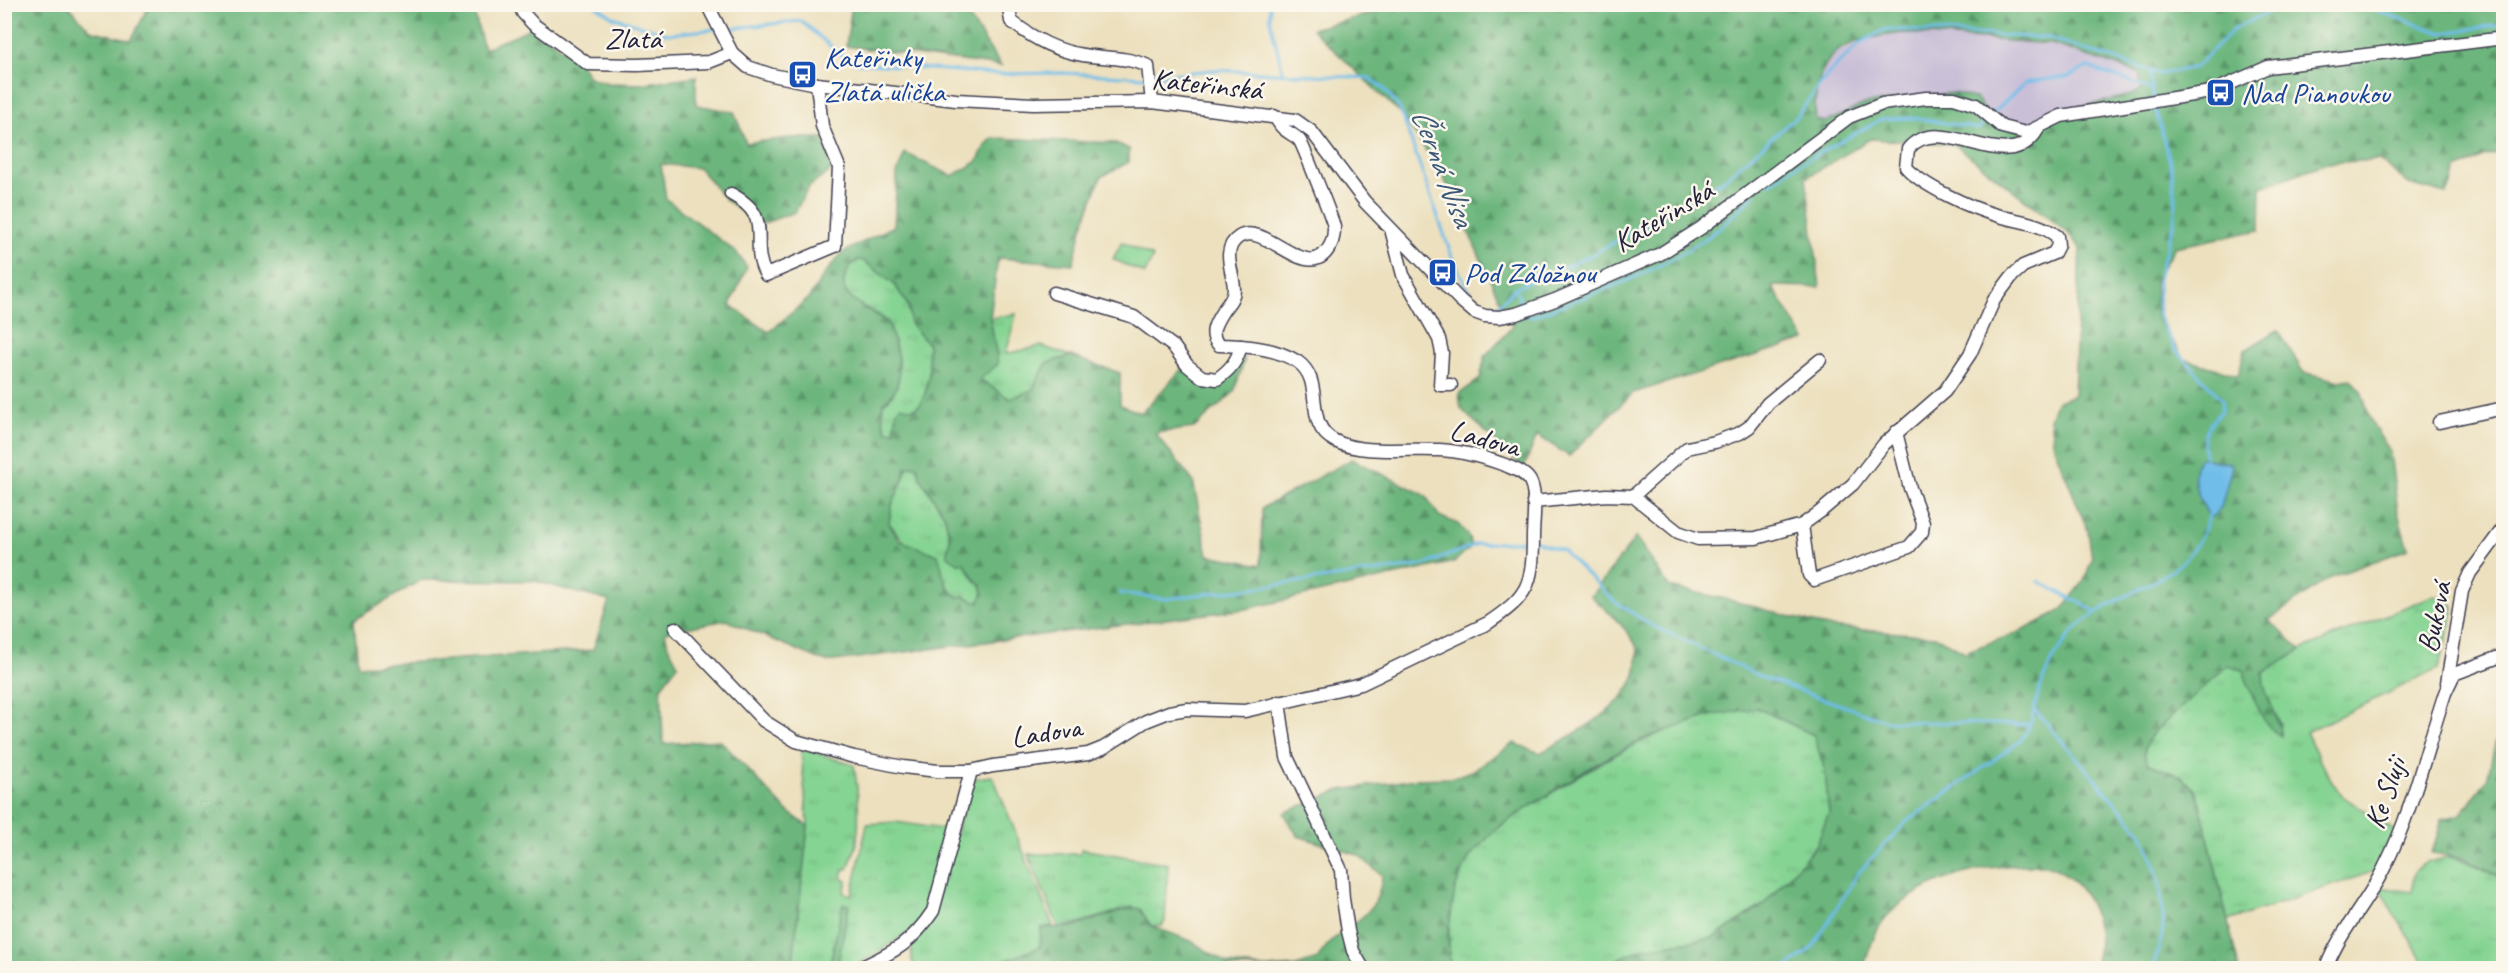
<svg xmlns="http://www.w3.org/2000/svg" width="2508" height="973" font-family="Caveat,sans-serif">
	<style>
		.industrial { fill: #c9bfd7 }
		.grass { fill: url(#grass-tufts); stroke: #547b67; stroke-width: 1.5 }
		.forest { fill: url(#forest-firs); stroke: #476c5c; stroke-width: 1.5; fill-rule: evenodd }
		.park { fill: #85d493; stroke: #547b67; stroke-width: 1.5 }
		.water { fill: #6fbde9; stroke: #487092; stroke-width: 1.5 }
		.lines { fill: none; stroke-linecap: round; stroke-linejoin: round }
		.stream { stroke: #6fbde9; stroke-width: 3 }
		.minor-casing { stroke: #403e4f; stroke-width: 15 }
		.minor { stroke: #fff; stroke-width: 12 }
		.labels { text-anchor: middle; dominant-baseline: central; stroke-width: 5; stroke-linejoin: round; paint-order: stroke }
		.street-label { font-size: 30px; fill: #22223b; stroke: #fbf7ec }
		.transit-label { font-size: 30px; fill: #164399; stroke: #fbf7ec; text-anchor: start }
		.water-label { font-size: 32px; font-style: italic; fill: #3d5878; stroke: #fbf7ec }
	</style>
	<defs>
		<pattern id="grass-tufts" width="24" height="20" patternUnits="userSpaceOnUse" patternTransform="scale(1.5)"><rect width="24" height="20" fill="#85d493"/><path d="M3 7l-1-3M5 7V3M7 7l1-3M15 17l-1-3M17 17v-4M19 17l1-3" fill="none" stroke="#73b680"/></pattern>
		<pattern id="forest-firs" width="22" height="20" patternUnits="userSpaceOnUse" patternTransform="scale(1.5)"><rect width="22" height="20" fill="#6cb67d"/><path d="M5 1l3.5 6h-7zM16 11l3.5 6h-7z" fill="#589468"/></pattern>
	</defs>
	<rect width="100%" height="100%" fill="#fbf7ec"/>
	<filter id="ink" filterUnits="userSpaceOnUse"><feTurbulence type="fractalNoise" baseFrequency=".0167" numOctaves="2"/><feDisplacementMap in="SourceGraphic" scale="12" xChannelSelector="R" yChannelSelector="G"/><feConvolveMatrix kernelMatrix="1 2 1 2 8 2 1 2 1" color-interpolation-filters="sRGB"/></filter>
	<filter id="wash" filterUnits="userSpaceOnUse"><feTurbulence type="fractalNoise" baseFrequency=".008" numOctaves="4" result="noise"/><feDisplacementMap in="SourceGraphic" scale="24" xChannelSelector="R" yChannelSelector="G"/><feGaussianBlur stdDeviation="1.35" result="paint"/><feColorMatrix in="noise" values="0 0 0 0 0 0 0 0 0 0 0 0 0 0 0 0 0 1.4 0 .05"/><feComposite in="paint" operator="in"/></filter>
	<g filter="url(#wash)">
		<rect width="100%" height="100%" fill="#ece0be"/>
		<path class="industrial" d="M1903,33L2052,44L2139,73L2142,91L2018,129L1865,104L1826,122L1816,120L1815,108L1818,88L1825,67L1835,53L1871,37Z"/>
		<g class="grass">
			<path d="M858,260L864,261L895,285L909,307L910,323L928,344L929,375L925,395L920,405L897,418L894,431H887C883,423 882,412 883,403C907,388 899,357 892,335C891,332 891,329 890,326C881,307 832,305 846,274C849,268 852,263 858,260Z"/>
			<path d="M1016,314L1006,354L1041,346L1071,356L1047,363L1032,390L1010,399L980,379L998,364L990,318Z"/>
			<path d="M911,466H917L921,479L945,516L950,540L947,552L964,563L975,580L981,585L983,592L979,603L964,596L958,597L946,586L926,550C904,549 901,537 889,523L892,504L902,483L907,468Z"/>
			<path d="M2432,596L2444,598L2453,606L2451,624L2438,669L2306,732L2324,769L2341,795L2396,832L2381,869L2228,921L2197,792L2181,776L2148,764C2141,752 2145,746 2152,734L2227,665L2243,670L2259,711L2280,724L2263,687V673L2301,650Z"/>
			<path d="M1757,708L1814,735L1825,771L1829,813L1816,846L1763,905L1713,938L1644,948L1618,959L1612,968H1450C1448,933 1446,888 1469,858C1489,831 1516,815 1544,798C1596,764 1647,734 1707,716C1723,712 1741,710 1757,708Z"/>
			<path d="M804,749L854,765C858,789 860,818 857,843C855,853 850,861 848,869H844L842,878L847,881L844,893L852,895L867,824L896,822L949,830L923,918L909,932L853,968H837L849,905L843,904L829,968H792L808,826L801,753Z"/>
			<path d="M991,776L994,779L1053,926L1041,928L1040,947L987,968H917L912,961L911,944L927,928L971,783L977,778Z"/>
			<path d="M1081,849L1168,864L1165,921L1162,926H1151L1148,921L1132,907L1059,929L1028,854H1081Z"/>
			<path d="M2448,857L2460,859L2503,878V968H2426C2413,940 2393,916 2379,887L2412,892C2414,886 2412,879 2414,873C2419,862 2438,860 2448,857Z"/>
		</g>
		<g class="forest">
			<path d="M1379,4L2503,5V152L2485,156L2457,170L2447,194L2409,184L2379,160L2327,163L2261,187L2260,230L2175,247L2155,280L2157,318L2184,359L2238,375L2245,350L2278,330L2303,372L2339,381L2350,379L2361,391L2371,421L2390,453L2398,513L2408,549L2331,577L2269,620L2301,650L2263,673C2263,696 2278,713 2281,736C2259,725 2251,691 2243,670L2227,666L2152,734C2145,746 2141,752 2148,764L2181,776L2197,792L2239,968H2094C2101,948 2100,931 2093,911C2085,891 2070,873 2049,866C2043,864 2034,865 2027,865C1978,865 1923,880 1887,916C1875,929 1870,949 1864,965L1867,968H1612L1618,959L1644,948L1713,938L1763,905L1816,846L1829,813L1825,771L1814,735L1757,708L1709,716L1648,737L1591,767L1498,827L1468,859L1455,889L1448,934L1450,968H1266L1296,966L1318,959C1336,923 1379,926 1382,875L1358,855L1298,836L1284,813L1340,790L1416,779L1451,778L1472,771L1514,743L1540,753C1572,735 1638,704 1637,661C1637,658 1639,651 1637,648C1631,631 1604,608 1591,596L1636,537L1669,587L1726,599L1828,627L1935,636L1965,652L2022,631L2062,610L2084,581L2092,559L2088,531L2054,447L2050,419L2056,402L2074,395L2080,248L2068,233L1954,144L1870,139L1806,178L1820,287L1772,286L1805,340L1633,393L1569,456L1537,435L1524,468L1461,409L1459,394L1480,379L1485,356L1512,327L1442,174L1403,116L1312,29L1378,12ZM1903,33L2052,44L2139,73L2142,90L2131,95L2063,111L2018,129L1995,125L1977,99L1954,93L1865,104L1826,122L1816,120C1813,100 1819,67 1835,53C1851,40 1883,35 1903,33Z"/>
			<path d="M5,5H68L90,30L131,40L148,8L146,5H472L484,49L533,27L581,64L589,77L608,83L640,84L696,76V105L734,112L746,143L790,138H823L833,169L809,187L795,212L759,225L725,199L699,168L661,164L666,199L736,252L747,267L730,305L769,332L809,298L824,275L842,253L894,226L897,173L905,153L952,176L977,162L985,146L993,138L1116,143L1129,149V162L1101,177L1083,225L1073,264L998,258L990,318L998,364L980,379L1010,399L1032,390L1047,363L1071,356L1120,373V405L1141,413L1184,367L1200,380L1213,385L1224,378L1245,358L1234,392L1194,428L1155,433L1193,481L1208,555L1261,565L1262,508L1352,459L1425,495L1439,516L1458,524L1469,537L1471,547L1454,562L1246,609L826,662L726,620L665,632L668,646L678,665L661,687L663,744L720,740L787,811L808,826L792,968H5ZM858,260L864,261L895,285L909,307L910,323L928,344L929,375L925,395L920,405L915,408L911,409L901,406L897,410L894,431H887C883,423 882,412 883,403C907,387 899,358 892,335C890,330 891,326 887,322C874,309 834,301 846,274C849,268 852,263 858,260ZM911,466H917L921,479L945,516L950,540L947,552L949,557L958,563H964L975,580L981,585L983,592L979,603L964,596L958,597C941,585 945,573 938,555L899,540L889,523L892,504L902,483L906,468ZM421,580L534,581L609,601L593,650L358,666L354,620Z"/>
			<path d="M852,5H961L1001,66L846,46Z"/>
			<path d="M2503,735V878L2463,858L2432,853L2442,819L2460,815L2487,780L2496,740Z"/>
			<path d="M843,904L849,905L837,968H829Z"/>
			<path d="M1132,907L1140,909L1151,926L1191,941L1228,964L1266,968H987L1040,947L1041,928L1072,927Z"/>
		</g>
		<path class="park" d="M1122,242L1153,257L1145,274L1113,259Z"/>
		<path class="water" d="M2201,458L2228,463L2232,466L2221,507L2212,517L2208,515C2199,497 2189,480 2198,460Z"/>
		<g class="lines">
			<g class="stream">
				<path d="M593,4L613,17L668,34L717,29"/>
				<path d="M1270,4V19L1283,73"/>
				<path d="M2357,4L2442,33L2504,24"/>
				<path d="M2498,4L2502,24"/>
				<path d="M724,29L801,21L840,54L858,63L994,74L1062,73L1146,77"/>
				<path d="M2150,73L2153,99"/>
				<path d="M1153,76L1213,70L1370,78L1383,88L1400,109L1452,257L1475,304L1497,307L1515,288L1588,257L1722,181L1797,116L1829,73L1860,43L1886,29L2049,38L2160,74L2196,67L2234,29L2266,13L2301,4"/>
				<path d="M2154,105L2171,165L2176,201L2174,223L2158,278L2159,317L2175,349L2222,400L2221,411C2203,431 2201,434 2206,461"/>
				<path d="M1991,115L2026,82L2067,77L2088,67L2150,89"/>
				<path d="M1770,184L1792,168L1882,119L1916,118L1979,129L1986,119"/>
				<path d="M1515,288L1523,309"/>
				<path d="M1526,315L1530,317C1592,294 1661,273 1714,232C1729,221 1741,207 1755,195"/>
				<path d="M1535,541L1562,550L1614,601L1651,625L1766,679L1887,721L2030,725"/>
				<path d="M2038,581L2097,612"/>
				<path d="M1120,593L1165,599L1260,587L1424,565L1477,544L1528,541"/>
				<path d="M2035,710L2140,831C2156,859 2164,895 2163,927C2162,940 2156,955 2153,968"/>
				<path d="M1786,968L1813,947L1858,873L1906,822L2019,742C2033,727 2033,710 2039,691C2046,669 2062,641 2080,625C2127,584 2193,584 2210,512"/>
			</g>
		</g>
	</g>
	<g filter="url(#ink)">
		<g class="lines">
			<defs>
				<g id="minor">
					<path d="M519,4L523,13L533,24L588,64L637,65L709,62L732,53"/>
					<path d="M707,4L732,53L748,67L772,75L817,84L956,100L1033,104L1152,102L1295,120L1312,132L1365,202L1460,300L1474,312L1485,316L1499,317L1516,314L1555,300L1660,254L1701,228L1849,117L1882,104L1926,98H1954L1976,105L2002,127L2026,133L2061,116L2211,92L2268,67L2504,38"/>
					<path d="M1013,4L1009,8L1011,21C1032,38 1057,51 1083,55C1105,58 1128,57 1148,66L1152,102"/>
					<path d="M731,194C777,218 747,242 766,275L835,246L839,167L822,126L817,84"/>
					<path d="M1392,233L1403,275L1439,339L1442,353L1440,385H1451"/>
					<path d="M1054,293L1134,317L1174,347L1187,365L1202,377L1217,379C1231,369 1237,361 1241,346"/>
					<path d="M2439,422L2504,408"/>
					<path d="M1633,496L1687,448L1715,442L1740,433L1749,427L1768,403L1820,360"/>
					<path d="M1533,502L1606,495L1633,496L1678,532L1698,539L1756,538L1802,525L1820,512L1853,484L1884,444L1945,391L1970,354L1994,300L2012,276L2023,266L2054,253L2058,245L2057,236C2038,222 2018,222 1996,215C1971,208 1922,186 1906,167L1908,149C1941,109 2008,181 2038,129"/>
					<path d="M1802,525L1809,575L1814,580L1909,547L1922,532L1923,523L1910,488L1896,432"/>
					<path d="M675,628L764,721L796,741L854,757L903,767L938,771H971L993,766L1088,754L1103,748L1146,721L1169,712L1187,709L1245,711L1361,684L1488,623C1528,596 1533,585 1533,537C1533,521 1537,498 1531,483C1527,473 1514,469 1505,465C1483,457 1462,451 1439,450C1408,448 1362,455 1335,441C1302,424 1326,382 1298,362C1275,347 1245,346 1219,345C1207,334 1217,320 1224,309C1229,303 1234,297 1234,289C1234,273 1220,249 1239,237C1266,220 1310,289 1331,244C1333,240 1334,232 1334,227C1333,220 1303,146 1300,141C1296,135 1287,133 1282,127C1279,124 1277,119 1274,116"/>
					<path d="M2447,683L2462,591L2470,573L2504,527"/>
					<path d="M1279,702L1287,757L1341,870L1343,899L1348,931L1353,951L1363,968"/>
					<path d="M860,968C895,951 911,944 933,911L971,771"/>
					<path d="M2326,968C2341,929 2368,902 2385,866C2412,812 2426,750 2445,693L2454,674L2504,655"/>
				</g>
			</defs>
			<use href="#minor" class="minor-casing"/>
			<use href="#minor" class="minor"/>
		</g>
	</g>
	<defs>
		<symbol id="bus-square" viewBox="-11 -11 22 22"><rect x="-9" y="-9" width="18" height="18" rx="4" fill="#1a4fb4" stroke="#fbf7ec"/><path d="M-5-6H5V4H4V6H2V4H-2V6H-4V4H-5ZM-3.5-4V0h7V-4ZM-3.5 1.2v1.5H-2V1.2ZM2 1.2v1.5H3.5V1.2Z" fill="#fff"/></symbol>
	</defs>
	<g fill-rule="evenodd">
		<use href="#bus-square" x="786" y="58" width="33" height="33"/>
		<use href="#bus-square" x="2204" y="76" width="33" height="33"/>
		<use href="#bus-square" x="1426" y="256" width="33" height="33"/>
	</g>
	<g class="labels">
		<g class="street-label">
			<text x="633" y="38">Zlatá</text>
			<text transform="translate(1207 84) rotate(6)">Kateřinská</text>
			<text transform="translate(1663 216) rotate(-31)">Kateřinská</text>
			<text transform="translate(1485 438) rotate(15)">Ladova</text>
			<text transform="translate(2434 617) rotate(-78)">Buková</text>
			<text transform="translate(1046 732) rotate(-9)">Ladova</text>
			<text transform="translate(2385 793) rotate(-71)">Ke Sluji</text>
		</g>
		<g class="transit-label">
			<text x="824" y="57">Kateřinky<tspan x="824" dy="34">Zlatá ulička</tspan></text>
			<text x="2241" y="93">Nad Pianovkou</text>
			<text x="1464" y="273">Pod Záložnou</text>
		</g>
		<g class="water-label">
			<text transform="translate(1443 167) rotate(69)">Černá Nisa</text>
		</g>
	</g>
	<rect width="2508" height="973" fill="none" stroke="#fbf7ec" stroke-width="24"/>
</svg>
